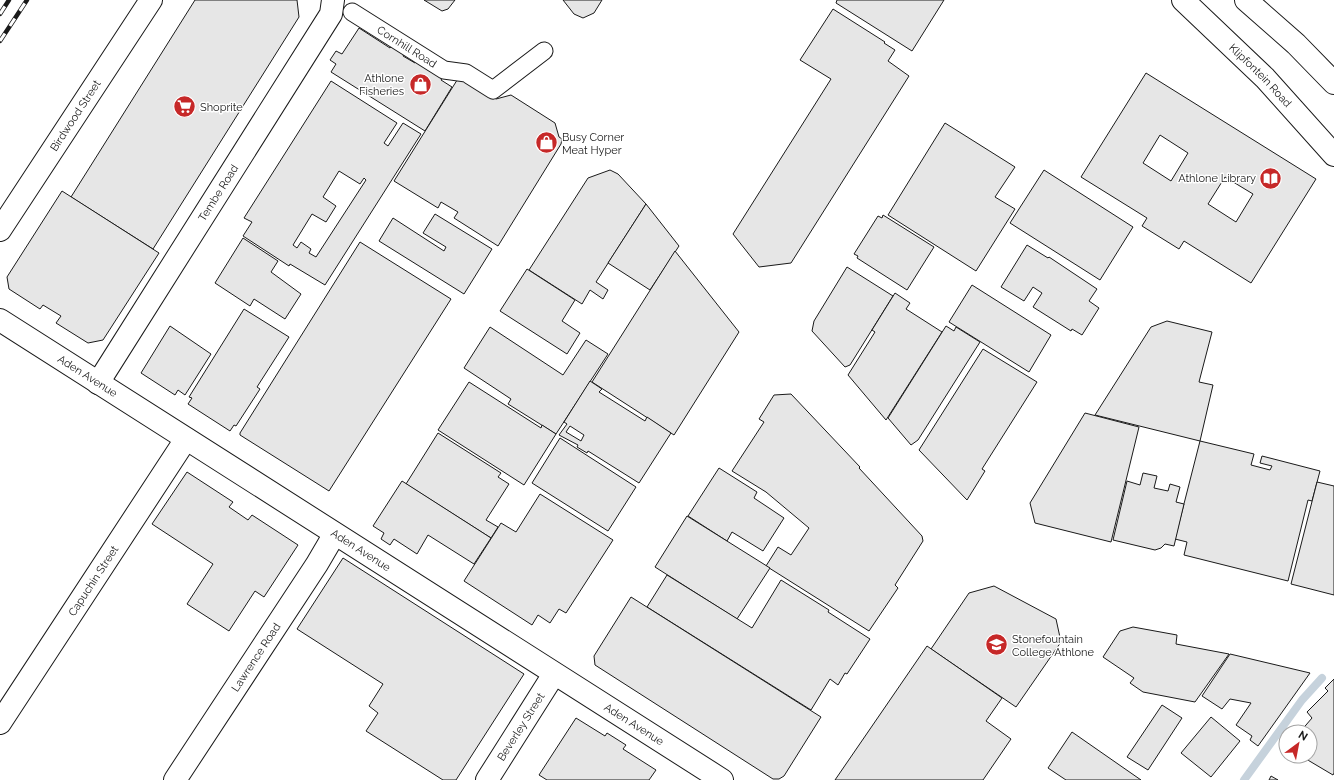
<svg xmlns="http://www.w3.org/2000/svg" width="1334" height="780" font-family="Raleway,sans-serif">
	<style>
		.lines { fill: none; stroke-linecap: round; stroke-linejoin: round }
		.stream { stroke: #c6d2dc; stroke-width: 8 }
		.building { fill: #e6e6e6; stroke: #1a1a1a; fill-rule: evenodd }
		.pedestrian-casing { stroke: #1a1a1a; stroke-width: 19 }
		.minor-casing { stroke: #1a1a1a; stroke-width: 24 }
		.secondary-casing { stroke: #1a1a1a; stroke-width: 24 }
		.pedestrian { stroke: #fff; stroke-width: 17 }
		.minor { stroke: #fff; stroke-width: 22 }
		.secondary { stroke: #fff; stroke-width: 22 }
		.rail-casing { stroke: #1a1a1a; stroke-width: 4.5 }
		.rail { stroke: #fff; stroke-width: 3; stroke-dasharray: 9; stroke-linecap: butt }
		.labels { text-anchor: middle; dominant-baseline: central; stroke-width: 3; stroke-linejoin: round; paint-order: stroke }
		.street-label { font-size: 11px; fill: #1a1a1a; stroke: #fff }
		.poi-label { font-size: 11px; fill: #1a1a1a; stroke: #fff; text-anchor: start }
	</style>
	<rect width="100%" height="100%" fill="#fff"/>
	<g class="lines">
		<path class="stream" d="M1244,780L1302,700L1322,678"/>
	</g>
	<g class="building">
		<path d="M195,0H297L299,17L153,249L71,197Z"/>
		<path d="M424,0H455L448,9L442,11Z"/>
		<path d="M563,0H602L594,13L583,18L574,14Z"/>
		<path d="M837,0H944L912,51L836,3Z"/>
		<path d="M833,9L885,42L884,43L895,50L888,61L909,76L791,263L759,267L733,234L831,79L800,60Z"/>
		<path d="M359,28L390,48L394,42L406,50L403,56L415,63L417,61L443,77L441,80L452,87L425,131L331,72L336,64L330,60L336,51L342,54Z"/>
		<path d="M1146,73L1316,179L1251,283L1184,241L1179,249L1142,226L1147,218L1081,177ZM1160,135L1188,153L1171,181L1143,163ZM1225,177L1253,194L1236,222L1208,204Z"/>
		<path d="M459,77L496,99L511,95L555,123L559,137L562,139L561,144L498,246L454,218L458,212L441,202L438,208L394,181Z"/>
		<path d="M331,81L397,123L384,143L388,146L403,123L421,134L325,285L290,264L289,266L243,236L252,222L244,218ZM339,171L360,184L364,178L366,180L316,257L309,253L311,249L301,242L297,248L293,245L312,214L326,222L336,206L323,197Z"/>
		<path d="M945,123L1015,167L995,197L1015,209L976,271L888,215Z"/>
		<path d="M610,170L618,174L646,204L596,282L608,290L603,299L590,290L582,304L529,270L588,178Z"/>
		<path d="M1044,170L1133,227L1100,280L1010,223Z"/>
		<path d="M62,191L159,253L103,340L88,343L56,323L61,316L43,305L40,309L9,289L7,277Z"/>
		<path d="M646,204L679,246L650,290L608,263Z"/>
		<path d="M435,214L492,249L464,294L379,241L393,218L444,251L446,247L423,233Z"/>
		<path d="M883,215L934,247L907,290L857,258L858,256L854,254L878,216L882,218Z"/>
		<path d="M243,238L278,261L271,272L301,294L285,319L254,299L250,306L215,283Z"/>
		<path d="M360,242L451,299L329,491L240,435V433Z"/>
		<path d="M1027,245L1048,258L1049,257L1097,289L1089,301L1099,308L1082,335L1072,329L1071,331L1033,307L1042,293L1033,287L1024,301L1001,287Z"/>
		<path d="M675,251L739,332L674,435L592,382Z"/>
		<path d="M847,267L893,296L850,365L845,367L812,331L814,321Z"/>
		<path d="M527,269L575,300L562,321L580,333L567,354L500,311Z"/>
		<path d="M972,285L1051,335L1029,372L949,322Z"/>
		<path d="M895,293L910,303L906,309L942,332L886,420L848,375L875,332L872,330Z"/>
		<path d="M244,309L289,337L257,387L260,389L236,426L234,425L230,431L188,404L192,398L189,397Z"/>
		<path d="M1167,321L1212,332L1199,382L1213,385L1200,441L1095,415L1151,327Z"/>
		<path d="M170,326L211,354L185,395L178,390L175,395L141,373Z"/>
		<path d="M946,326L954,331L956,327L980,342L918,440L911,445L888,418Z"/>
		<path d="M490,327L563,375L586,340L608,354L556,434L508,404L511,399L464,368Z"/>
		<path d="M983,349L1037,382L982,469L985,471L967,500L919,450Z"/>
		<path d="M590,381L602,389L599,392L645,421L647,417L671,433L639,483L588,451L587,453L577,447L578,445L559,435L567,424L564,422ZM570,426L584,435L581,441L566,432Z"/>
		<path d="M469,382L541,428L542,425L556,434L524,485L438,430Z"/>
		<path d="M791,394L860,467L859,468L922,536L923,541L895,585L898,588L869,631L766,566L778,547L791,555L809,528L766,492L732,471L764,422L759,419L774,395Z"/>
		<path d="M1085,413L1139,427L1111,542L1035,523L1030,503Z"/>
		<path d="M438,433L501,473L498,477L509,484L486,520L498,527L491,538L406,484Z"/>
		<path d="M560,438L636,487L608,531L532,483Z"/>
		<path d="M1200,441L1254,454L1251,465L1270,470L1272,466L1260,463L1262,456L1320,471L1312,501L1308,500L1288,581L1184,555L1187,542L1175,539Z"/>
		<path d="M719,468L757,492L754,498L784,518L763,551L732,532L727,541L688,516Z"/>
		<path d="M187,472L233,502L229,507L248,520L252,515L298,545L264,597L255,591L229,631L187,604L213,564L152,524Z"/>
		<path d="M1143,473L1157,476L1154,488L1168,491L1170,484L1180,487L1176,502L1184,504L1174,546L1165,544L1161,548L1155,550L1113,540L1127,481L1140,485Z"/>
		<path d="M402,481L491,538L474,564L428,535L417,554L394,539L390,545L381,539L384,533L373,526Z"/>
		<path d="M1317,482L1334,486V595L1291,584Z"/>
		<path d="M540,494L613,540L566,613L559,609L550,623L538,615L532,625L464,581L501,523L516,532Z"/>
		<path d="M687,516L770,568L737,619L655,567Z"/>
		<path d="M343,558L524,674L456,780H443L366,731L378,713L369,706L383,684L297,629Z"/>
		<path d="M667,575L752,628L781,580L829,610L828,612L870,639L847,674L845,673L838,685L830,679L811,710L647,607Z"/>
		<path d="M994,586L1056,619L1061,642L1016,707L931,649L969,593Z"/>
		<path d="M631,597L821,717L784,776L779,779H773L595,665L594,656Z"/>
		<path d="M1133,627L1177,635L1176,644L1229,654L1195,702L1143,692L1130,683L1134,678L1103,657L1120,631Z"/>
		<path d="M927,646L1002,698L986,721L1011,739L983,780H835Z"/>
		<path d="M1230,654L1310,673L1258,746L1250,740L1252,736L1236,725L1251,703L1230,699L1222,709L1202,696Z"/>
		<path d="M1334,679V773L1333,775L1301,756H1310V732H1300L1312,718L1307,712L1328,691L1325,688Z"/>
		<path d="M1162,705L1182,718L1148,770L1127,757Z"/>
		<path d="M1211,717L1240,741L1211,777L1181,753Z"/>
		<path d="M576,718L605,736L607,733L626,745L623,749L656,770L649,780H547L539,775Z"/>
		<path d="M1072,732L1141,780H1066L1048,768Z"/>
		<path d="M1271,776L1278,780H1269Z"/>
	</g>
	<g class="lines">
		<defs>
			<g id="pedestrian">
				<path id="s1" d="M352,12L444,70L466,73L493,90L544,51"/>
			</g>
			<g id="minor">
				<path id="s2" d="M0,230L151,0"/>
				<path id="s3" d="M0,320L722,780"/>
				<path id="s4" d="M98,383L331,14L333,0"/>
				<path id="s5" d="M0,723L186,439"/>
				<path id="s6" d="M175,780L317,564L334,535"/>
				<path id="s7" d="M487,780L554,674"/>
			</g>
			<g id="secondary">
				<path id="s8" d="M1183,0L1265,78L1334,155"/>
				<path d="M1246,0L1296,44L1334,83"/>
			</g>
		</defs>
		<use href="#pedestrian" class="pedestrian-casing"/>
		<use href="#minor" class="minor-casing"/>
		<use href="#secondary" class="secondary-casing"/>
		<use href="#pedestrian" class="pedestrian"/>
		<use href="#minor" class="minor"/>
		<use href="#secondary" class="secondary"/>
		<defs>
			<g id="rail">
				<path d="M0,14L9,0"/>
				<path d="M0,41L27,0"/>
			</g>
		</defs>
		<use href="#rail" class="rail-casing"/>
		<use href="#rail" class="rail"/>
	</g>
	<defs>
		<symbol id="shop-disc" viewBox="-11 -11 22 22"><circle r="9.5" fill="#c62828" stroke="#fff"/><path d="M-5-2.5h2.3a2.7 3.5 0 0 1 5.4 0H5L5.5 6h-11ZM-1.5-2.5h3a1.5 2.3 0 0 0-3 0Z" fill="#fff"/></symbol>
		<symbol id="supermarket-disc" viewBox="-11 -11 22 22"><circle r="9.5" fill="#c62828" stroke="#fff"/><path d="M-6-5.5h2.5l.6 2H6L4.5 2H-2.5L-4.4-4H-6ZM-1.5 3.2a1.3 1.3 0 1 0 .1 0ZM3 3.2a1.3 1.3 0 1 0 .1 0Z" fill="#fff"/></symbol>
		<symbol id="library-disc" viewBox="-11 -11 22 22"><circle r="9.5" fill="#c62828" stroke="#fff"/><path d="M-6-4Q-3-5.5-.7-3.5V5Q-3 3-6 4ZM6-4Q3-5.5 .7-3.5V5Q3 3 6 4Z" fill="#fff"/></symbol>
		<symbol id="school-disc" viewBox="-11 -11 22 22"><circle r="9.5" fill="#c62828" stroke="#fff"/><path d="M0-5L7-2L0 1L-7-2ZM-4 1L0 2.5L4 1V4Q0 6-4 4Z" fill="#fff"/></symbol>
	</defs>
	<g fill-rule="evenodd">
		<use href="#shop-disc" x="408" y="72" width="25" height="25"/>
		<use href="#supermarket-disc" x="172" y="94" width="25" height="25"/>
		<use href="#shop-disc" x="534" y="130" width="25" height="25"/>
		<use href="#library-disc" x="1258" y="166" width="25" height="25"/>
		<use href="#school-disc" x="984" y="632" width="25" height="25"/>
	</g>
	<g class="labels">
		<g class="street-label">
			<text stroke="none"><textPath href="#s1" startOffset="65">Cornhill Road</textPath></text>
			<text stroke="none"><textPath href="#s8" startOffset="108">Klipfontein Road</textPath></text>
			<text stroke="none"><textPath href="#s2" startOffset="137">Birdwood Street</textPath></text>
			<text stroke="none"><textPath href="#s4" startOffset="225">Tembe Road</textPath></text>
			<text stroke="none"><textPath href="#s3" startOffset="104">Aden Avenue</textPath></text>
			<text stroke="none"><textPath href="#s3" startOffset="428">Aden Avenue</textPath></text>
			<text stroke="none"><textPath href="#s5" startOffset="170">Capuchin Street</textPath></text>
			<text stroke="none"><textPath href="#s6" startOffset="147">Lawrence Road</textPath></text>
			<text stroke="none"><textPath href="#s3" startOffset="752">Aden Avenue</textPath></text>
			<text stroke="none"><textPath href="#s7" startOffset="63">Beverley Street</textPath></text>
		</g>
		<g class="poi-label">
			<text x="404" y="78" text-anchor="end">Athlone<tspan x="404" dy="13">Fisheries</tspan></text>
			<text x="200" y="107">Shoprite</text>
			<text x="562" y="137">Busy Corner<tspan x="562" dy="13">Meat Hyper</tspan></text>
			<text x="1256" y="178" text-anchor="end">Athlone Library</text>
			<text x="1012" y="639">Stonefountain<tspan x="1012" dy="13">College Athlone</tspan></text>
		</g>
	</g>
	<g transform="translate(1298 744) rotate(32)"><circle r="19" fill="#ffffff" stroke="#a3a3a3"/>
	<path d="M0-3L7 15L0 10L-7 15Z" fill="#c62828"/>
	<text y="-6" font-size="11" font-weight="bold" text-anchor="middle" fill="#1a1a1a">N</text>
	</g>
</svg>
